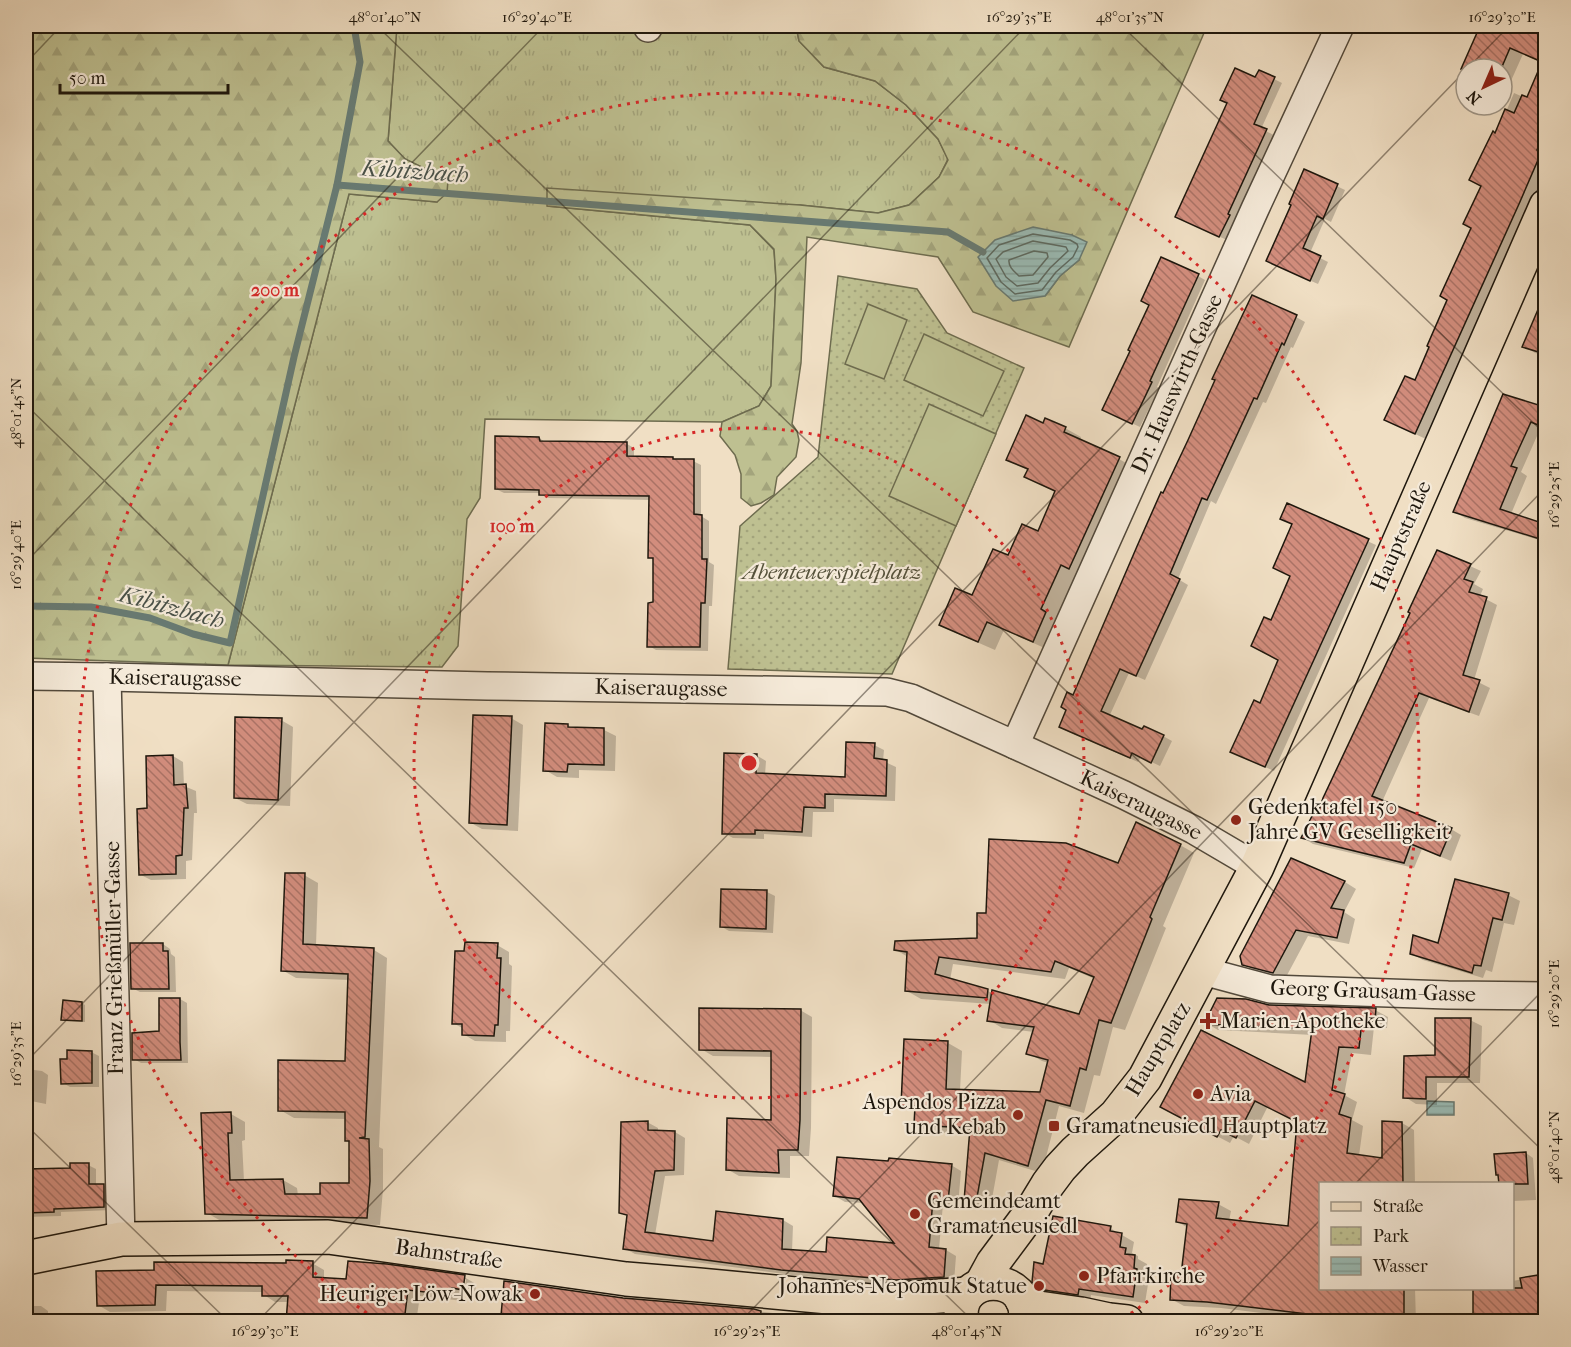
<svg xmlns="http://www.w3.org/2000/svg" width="1571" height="1347" font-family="'IM FELL French Canon',serif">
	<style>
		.grass { fill: url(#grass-tufts); stroke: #6e6c4f; stroke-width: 1.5 }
		.forest { fill: url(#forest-firs); stroke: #6e6c4f; stroke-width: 1.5; fill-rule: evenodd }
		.park { fill: url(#park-dots); stroke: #6e6c4f; stroke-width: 1.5 }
		.garden { fill: #bec091; stroke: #6e6c4f; stroke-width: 1.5 }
		.water { fill: url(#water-rules); stroke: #687a72; stroke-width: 1.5 }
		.shadow { fill: #0003; fill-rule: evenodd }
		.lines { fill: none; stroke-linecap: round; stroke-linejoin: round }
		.shore { stroke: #5c6a62; stroke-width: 1.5 }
		.stream { stroke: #687a72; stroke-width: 7 }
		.building { fill: url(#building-back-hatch); stroke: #1e170d; stroke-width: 1.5 }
		.minor-casing { stroke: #52493b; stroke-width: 30 }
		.major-casing { stroke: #1e170d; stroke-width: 36 }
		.minor { stroke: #f5ead9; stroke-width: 27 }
		.major { stroke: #f0dfc4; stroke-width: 33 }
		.ticks { fill: none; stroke: #1e170d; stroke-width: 1.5; stroke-opacity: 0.45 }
		.ring { fill: none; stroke: #d62828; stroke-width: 3; stroke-dasharray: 3 6 }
		.poi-dot { fill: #8f2418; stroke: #f5ead9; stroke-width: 2 }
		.labels { text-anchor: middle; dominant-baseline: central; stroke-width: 4.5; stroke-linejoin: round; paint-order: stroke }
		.street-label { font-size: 22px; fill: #1e170d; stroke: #f5ead9 }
		.park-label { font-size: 22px; font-style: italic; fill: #56523b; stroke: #f5ead9 }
		.poi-label { font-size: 22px; fill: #1e170d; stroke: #f5ead9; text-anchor: start }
		.water-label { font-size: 24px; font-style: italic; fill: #495148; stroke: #f5ead9 }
		.centre { fill: #d62828; stroke: #f5ead9; stroke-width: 3 }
		.ring-label { font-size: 18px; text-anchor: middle; font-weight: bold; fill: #d62828; stroke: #f5ead9; stroke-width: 4.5; stroke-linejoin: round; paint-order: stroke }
		.neatline { fill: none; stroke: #1e170d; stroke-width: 2 }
		.ticks-label { font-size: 15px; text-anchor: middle; fill: #1e170d }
	</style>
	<defs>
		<pattern id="grass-tufts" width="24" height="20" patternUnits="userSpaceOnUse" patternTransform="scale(1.5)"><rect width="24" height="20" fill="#bec091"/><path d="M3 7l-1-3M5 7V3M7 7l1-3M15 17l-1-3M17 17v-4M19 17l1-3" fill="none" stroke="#a3a47c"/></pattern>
		<pattern id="forest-firs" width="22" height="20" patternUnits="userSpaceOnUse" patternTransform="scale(1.5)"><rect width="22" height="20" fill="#bec091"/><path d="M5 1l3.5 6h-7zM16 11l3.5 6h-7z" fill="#a3a47c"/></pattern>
		<pattern id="park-dots" width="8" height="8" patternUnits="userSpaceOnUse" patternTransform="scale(1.5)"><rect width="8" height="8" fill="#bec091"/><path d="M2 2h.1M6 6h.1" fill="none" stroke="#a3a47c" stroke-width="1.8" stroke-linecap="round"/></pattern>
		<pattern id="water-rules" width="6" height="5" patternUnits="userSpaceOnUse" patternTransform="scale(1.5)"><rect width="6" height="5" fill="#9abcb6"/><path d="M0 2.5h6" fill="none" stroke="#84a19b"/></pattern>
		<pattern id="building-back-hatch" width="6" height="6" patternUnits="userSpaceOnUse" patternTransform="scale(1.5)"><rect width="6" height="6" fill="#d28d7d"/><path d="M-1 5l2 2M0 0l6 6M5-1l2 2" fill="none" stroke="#aa7265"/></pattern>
	</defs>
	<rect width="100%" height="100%" fill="#f0dfc4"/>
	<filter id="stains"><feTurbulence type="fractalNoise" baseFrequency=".00333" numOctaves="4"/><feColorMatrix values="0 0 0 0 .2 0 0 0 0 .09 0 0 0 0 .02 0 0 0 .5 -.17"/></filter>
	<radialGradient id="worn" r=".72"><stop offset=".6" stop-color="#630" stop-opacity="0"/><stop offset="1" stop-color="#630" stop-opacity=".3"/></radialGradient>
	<path class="grass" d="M397,26H796L799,41L824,67L875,81L906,105L938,139L948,159L939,177L909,205L878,213L800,205L547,206L750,225L774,250L776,279L771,386L759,406L722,422L485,419L480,498L467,519L458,646L442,667L228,665L349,194L437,202L448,180L405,159L388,141Z"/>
	<g class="forest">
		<path d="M26,26H397L388,141L405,159L448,180L447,193L437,202L349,194L228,665L26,658Z"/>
		<path d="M796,26H1090L1204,33L1069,347L973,312L938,257L807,237L801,363L792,424L797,431L799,440L796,457L777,477L774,495L761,503L751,506L741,498V474L735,455L720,436L722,422L759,406L771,386L776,279L774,249L750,225L547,206V188L800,205L878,213L909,205L939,177L948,160L938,139L906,105L875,81L824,67L799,41ZM1072,235L1079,260L1060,276L1045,296Z"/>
	</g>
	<path class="park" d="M838,276L917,289L947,333L1024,368L892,674L728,669L740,526L818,457Z"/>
	<g class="garden">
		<path d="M868,304L907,320L884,379L845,364Z"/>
		<path d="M924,334L1004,371L983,416L904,380Z"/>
		<path d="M929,404L996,434L956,526L889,496Z"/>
	</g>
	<g class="water">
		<path d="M1033,227L1072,235L1087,242L1079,260L1060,276L1045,296L1013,301L996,286L978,257L995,240Z"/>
		<path d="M1427,1101L1454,1102V1115H1427Z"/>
	</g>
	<g class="shadow">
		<path d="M1482,26H1546V178L1428,440L1398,426L1449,300L1472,228L1496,135L1514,93L1528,99L1543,63L1523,54L1506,92L1502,90V69H1466V73L1462,71Z"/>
		<path d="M1260,72L1282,83L1261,129L1274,135L1235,220L1236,221L1227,240L1184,221L1229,103L1256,79Z"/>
		<path d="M1305,171L1345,190L1331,222L1325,219L1310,253L1328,262L1318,284L1275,265Z"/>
		<path d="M1198,276L1205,280L1157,387L1159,388L1140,427L1112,414Z"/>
		<path d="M1546,296V356L1535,353L1524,346Z"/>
		<path d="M1296,317L1305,322L1293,348L1291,347L1266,403L1263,402L1216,504L1211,501L1178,579L1188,585L1145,680L1129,673L1109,717L1143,731L1163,736L1172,741L1160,766L1141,757L1138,762L1069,732L1061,727L1164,495Z"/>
		<path d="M1504,396L1546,409V429L1541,427L1521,472L1527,476L1511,514L1546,526V542L1465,518L1455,512Z"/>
		<path d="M1044,425L1065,428L1081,437L1080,441L1119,459L1135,468L1086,577L1077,573L1056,619L1061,622L1049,650L1004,630L995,650L956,633L941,624L973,597L1009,557L1039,533L1056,492L1026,477L1029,471L1008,459Z"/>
		<path d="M539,438L547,443L627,444L634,448V457L673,458L676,460L693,461L701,465V516L709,521V562L714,565L712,606H709L708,651L656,650L649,646L654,603L655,560L650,557V500L549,498L540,493H504L496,489Z"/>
		<path d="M1288,505L1376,545L1274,771L1240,756L1280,660L1272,622L1292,576L1293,524Z"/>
		<path d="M1438,552L1470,566L1481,571L1474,584L1483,589L1480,596L1497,605L1474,680L1490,688L1479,716L1429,698L1382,802L1451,829L1461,835L1451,861L1422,849L1414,868L1313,844L1303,838L1319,815Z"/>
		<path d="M511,718L523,725L518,831L482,829L471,823Z"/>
		<path d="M281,720L293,727L290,806L247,804L235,798Z"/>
		<path d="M568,725L573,729L604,730L616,736L615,771L579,770V778L557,777L545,770Z"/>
		<path d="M874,745L884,750L883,761L896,767L895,801L834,799V812H813L812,837L764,834V839L733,838L724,833L756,755L766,761L765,775L847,779Z"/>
		<path d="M173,756L183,762L184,786L196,791L197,813H194L192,860L186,861V879L151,880L141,875L149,810L147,757Z"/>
		<path d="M1180,845L1194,853L1163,926L1166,928L1125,1030L1113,1027L1100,1076L1094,1075L1084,1113L1059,1106L1042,1173L999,1160L990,1210L979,1208L965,1200L971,1134L929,1132L915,1124L916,1112L903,1105L906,1041L948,1043L962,1051L960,1091L1041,1094L1049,1063L1042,1061L1028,1053L1034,1032L1002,1028L989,1020L991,1004L921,999L907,991L908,957L896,950L979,939L987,915L1119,865ZM953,964L1065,979L1069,968L1095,979L1080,1016L993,994L988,991L950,980Z"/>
		<path d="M1292,860L1345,882L1356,889L1344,912L1355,919L1349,944L1308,936L1285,979L1256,971L1243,964Z"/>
		<path d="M304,875L318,883L316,946L374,950L387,958L379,1147L383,1149V1189L380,1225L221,1221L207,1213L231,1114L245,1122V1140L242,1141L244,1181L283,1180L297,1188L298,1195L321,1196L350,1185L351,1143L347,1141L346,1119L294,1118L280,1110L346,1063L350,980L296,978L282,970Z"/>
		<path d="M767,892L775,896L773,933L729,931L722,927Z"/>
		<path d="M1508,895L1520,901L1514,925L1504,923L1492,972L1486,970L1483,978L1423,960L1412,954L1439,945Z"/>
		<path d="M163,944L170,949L171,954L175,957L176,992H140L132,988Z"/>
		<path d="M497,945L509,952V964L512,966L510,1031H506V1042L475,1041L463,1034L464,1029L453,1023L466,952Z"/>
		<path d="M180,999L187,1003L188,1063H141L134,1059L161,1033Z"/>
		<path d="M64,1002L82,1003L85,1005V1022L66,1021L63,1019Z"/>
		<path d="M1269,1006L1375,1010L1388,1017L1387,1028L1374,1027L1371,1055L1352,1053L1344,1095L1357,1102L1352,1120L1363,1126L1359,1156L1384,1159L1402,1123L1414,1130L1415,1184H1320V1288H1415L1416,1322H1334L1221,1308L1184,1306L1171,1299L1182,1277L1188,1228L1178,1222L1218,1204L1231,1211L1229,1221L1289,1227L1299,1122L1268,1106L1249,1144L1234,1136L1230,1143L1175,1114L1307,1084L1313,1035L1218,1030L1206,1023Z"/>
		<path d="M800,1010L812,1017L811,1128L809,1156H790V1178L739,1176L727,1169L772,1121V1057L713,1056L701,1049Z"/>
		<path d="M1470,1020L1482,1026L1480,1083H1437V1105L1416,1104L1405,1097L1436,1057Z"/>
		<path d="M1542,1026L1546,1027V1071L1540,1068Z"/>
		<path d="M91,1052L99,1056V1087H70L63,1083L69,1060Z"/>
		<path d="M26,1069L42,1071L48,1075L46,1104L26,1100Z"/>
		<path d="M647,1122L658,1128V1132H675L685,1138L684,1175L665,1176L655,1235L714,1243L783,1220L793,1226L792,1251L827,1253L898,1245L864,1203L845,1202L835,1196L951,1165L961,1171L958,1206L943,1204L939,1249L946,1250L956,1256L954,1282L907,1286L792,1275L635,1254L624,1248L629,1217L621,1212Z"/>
		<path d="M1526,1153L1533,1158L1536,1200L1512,1201V1184Z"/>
		<path d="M88,1165L96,1169V1185H103L111,1190L112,1210L61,1212V1216L26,1217V1171L71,1169Z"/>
		<path d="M1110,1228L1134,1242L1132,1253L1138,1256V1259L1147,1264L1146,1276L1149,1278L1145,1303L1091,1295L1090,1301L1059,1296L1034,1281L1045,1266Z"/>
		<path d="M312,1263L324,1270V1279L347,1280L464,1277L476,1284L475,1296L464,1294L466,1279H463L461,1297L464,1298L463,1301L420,1296L416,1322H287L289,1302H275L264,1295V1292L167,1291L166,1311L110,1312L98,1305V1273Z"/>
		<path d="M1537,1269H1546V1322H1474L1512,1288V1281L1538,1277Z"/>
		<path d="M623,1299L737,1309L807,1317L817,1322H514L502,1315Z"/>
		<path d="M26,1306H41L48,1311V1322H26Z"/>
	</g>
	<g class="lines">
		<g class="shore">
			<path d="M1033,234L1070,240L1077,244L1078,247L1073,257L1056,272L1042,290L1015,294L1001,282L987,258L999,245Z"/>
			<path d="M1033,241L1066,247L1068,251L1050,268L1038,283L1017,286L1006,277L996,259L1003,252Z"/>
			<path d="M1034,251L1047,253L1048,257L1033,275L1019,276C1015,272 1008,267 1009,260Z"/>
		</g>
		<g class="stream">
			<path d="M337,185L360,62L354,26"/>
			<path d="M26,606L91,607L150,618L193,634L230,643L294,357L337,185L948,232L983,252"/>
		</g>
	</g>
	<g class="building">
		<path d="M1480,26H1545V130L1537,150L1541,153L1519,204L1415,434L1384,420L1405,376L1415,380L1429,347L1427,346L1447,300L1440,296L1471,228L1463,224L1481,186L1469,180L1493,131L1495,133L1505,109L1514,113L1522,95L1527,97L1542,62L1510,48L1501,69H1461Z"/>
		<path d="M1235,68L1255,77L1259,70L1275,77L1254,124L1267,129L1228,214L1230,215L1219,237L1175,217L1227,103L1220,100Z"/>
		<path d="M1304,169L1338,184L1323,219L1317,216L1303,248L1321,256L1310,281L1266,261L1291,205L1289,204Z"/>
		<path d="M1161,257L1199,274L1150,381L1152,382L1132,424L1102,410L1130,351L1128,350L1149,305L1141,301Z"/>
		<path d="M1545,293V354L1522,347Z"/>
		<path d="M1252,295L1297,315L1284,345L1282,343L1257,399L1254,398L1207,500L1202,498L1170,574L1180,579L1136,676L1120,669L1101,711L1142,729L1144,726L1164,735L1151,763L1132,753L1130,758L1059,727L1066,710L1061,707L1067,692L1073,695L1138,544L1161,492L1163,493L1188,440L1215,380L1212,379Z"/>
		<path d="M1503,394L1545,407V428L1531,422L1511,466L1517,468L1500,509L1545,524V533L1543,540L1453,512Z"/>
		<path d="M1026,415L1043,423L1045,418L1066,427L1064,432L1120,457L1069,569L1061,565L1041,609L1046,612L1033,642L987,622L978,642L939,625L955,588L972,595L993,549L1008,555L1022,524L1038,531L1055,491L1024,477L1028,469L1006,460Z"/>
		<path d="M495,436L539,437L540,441L627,442V456L673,457V459H694V514L702,515V559H707L705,603H701L700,647H647L648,603L653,602V558H648L649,496L539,495V490L495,489Z"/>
		<path d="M1287,503L1369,539L1265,767L1230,752L1254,700L1260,703L1278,660L1251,646L1264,617L1271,620L1290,576L1273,568L1292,524L1280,519Z"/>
		<path d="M1437,550L1471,564L1464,579L1473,582L1469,592L1487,597L1463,675L1480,680L1469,712L1419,693L1372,796L1452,828L1440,856L1411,844L1404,863L1301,838L1314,812L1318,813L1323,798L1410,613L1408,612Z"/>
		<path d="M473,715L512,716L507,825L469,823Z"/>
		<path d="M235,717L282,718L278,800L234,798Z"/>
		<path d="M545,723L568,724V727L604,728V765L568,764L567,772L543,771Z"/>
		<path d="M846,742L875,743L874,758L887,760L886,796L825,794V808L804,807L802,832L755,830V834H722L724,753L757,754L756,773L845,777Z"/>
		<path d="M173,755L174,785L186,784L188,808H184L182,855L176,856V874L139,875L137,809L147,808L146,756Z"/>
		<path d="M1136,822L1181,844L1150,917L1152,919L1111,1023L1099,1020L1086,1070L1080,1068L1070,1106L1046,1100L1028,1166L985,1153L976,1203L964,1201L970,1128L914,1125L915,1106H901L904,1039L948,1041L946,1089L1040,1092L1048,1060L1026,1054L1034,1027L987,1021L992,990L1079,1014L1094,977L1055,961L1051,972L939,957L935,974L988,989L987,998L905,991L907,952L894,950L895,941L977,938V913H986L989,839L1066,843L1118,863Z"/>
		<path d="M1291,858L1345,881L1331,908L1344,910L1337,938L1296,930L1273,973L1242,965L1240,956Z"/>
		<path d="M285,873H305L303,944L374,948L365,1137L359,1138L369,1139L370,1181L367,1218L205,1214L201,1113L231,1112L232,1133H228L230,1180L283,1179L285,1194H320V1183H349V1141H345V1112L278,1111V1060L345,1061L348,974L281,971Z"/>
		<path d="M1455,879L1509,893L1502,920L1493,918L1481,966L1474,965L1472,973L1410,954L1413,935L1438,943Z"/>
		<path d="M721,889L767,890L766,929L720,927Z"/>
		<path d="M465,942L498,943L497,958H501L498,1025H495L494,1036L462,1035V1024H452L455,951H464Z"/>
		<path d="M130,943H163V951H168L169,989H131Z"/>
		<path d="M159,998H180V1042L181,1060H132V1033L159,1031Z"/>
		<path d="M1217,998L1246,999L1269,1005L1376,1008L1375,1021H1362L1359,1048L1339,1047L1332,1090L1345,1094L1339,1114L1351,1118L1347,1153L1382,1158V1121L1402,1122L1403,1184H1320V1288H1404V1322H1374L1207,1302L1170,1300L1171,1274L1181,1275L1187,1224L1176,1222L1179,1199L1219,1202L1216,1218L1288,1226L1297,1122L1255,1101L1236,1138L1221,1130L1217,1137L1160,1107L1201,1030L1305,1082L1312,1029L1204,1024Z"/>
		<path d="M63,1000L82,1002V1021L61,1020Z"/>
		<path d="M699,1008L801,1009L800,1120L798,1150H778L779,1173L726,1170L727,1118L771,1120V1051L699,1050Z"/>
		<path d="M1435,1018H1471L1469,1077H1426V1099L1403,1098L1404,1056L1435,1055Z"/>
		<path d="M67,1050L92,1051V1083L61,1084L60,1059H67Z"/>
		<path d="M648,1121V1130L675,1131L674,1170L655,1171L645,1232L713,1241L716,1211L783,1219L782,1249L826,1252L827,1237L894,1243L859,1199L833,1196L837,1157L888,1161L889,1158L952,1164L948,1201L933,1199L929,1247L946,1249L944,1277L896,1280L781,1270L623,1249L627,1215L619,1213L621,1122Z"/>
		<path d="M1526,1152L1528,1184H1499L1498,1175H1496L1494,1154Z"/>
		<path d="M70,1163H89V1184H104V1207L54,1209V1212L26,1213V1169L70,1168Z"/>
		<path d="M1053,1216L1111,1226L1110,1231L1122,1233L1120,1247L1126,1248L1125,1254L1135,1255L1134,1268L1137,1269L1133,1297L1079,1289L1078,1295L1044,1290L1041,1288L1042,1284L1033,1283L1032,1282L1034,1262L1043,1264Z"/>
		<path d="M286,1260L313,1261V1277L346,1279L348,1261L387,1264L465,1275L463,1290L452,1288L451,1295L408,1290L404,1322H286L288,1296H262V1286L156,1285L155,1305L97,1306L96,1271L154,1270V1262L286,1263Z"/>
		<path d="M1545,1274V1322H1473V1288H1522L1520,1278Z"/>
		<path d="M504,1281L623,1298L754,1309L761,1311L760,1322H549L501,1316Z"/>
	</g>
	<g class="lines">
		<defs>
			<g id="minor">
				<path d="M648,28V26"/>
				<path d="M26,676L107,677L487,686L887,692L911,698L1015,745L1124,795L1194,830L1257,867"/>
				<path d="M107,677L121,1239"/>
				<path d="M1015,745L1255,209L1340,26"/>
				<path d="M1203,971L1270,989L1448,995L1546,996"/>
			</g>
			<g id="major">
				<path d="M26,1258L121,1239L328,1237L626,1279L699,1285L872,1301L968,1294"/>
				<path d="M981,1285L993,1263L1031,1212L1048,1184L1060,1168L1075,1152L1116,1115L1145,1078L1257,867L1546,206"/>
				<path d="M1022,1300L1039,1308L1081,1314L1109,1320L1127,1322"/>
				<path d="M962,1322C952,1271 1034,1270 1025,1322"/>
			</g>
		</defs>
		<use href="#minor" class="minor-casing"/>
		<use href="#major" class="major-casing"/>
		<use href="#minor" class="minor"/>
		<use href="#major" class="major"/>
	</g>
	<path class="ticks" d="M377,26L1546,1154M1122,26L1546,435M26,63L61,26M1467,69L1509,26M26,405L974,1322M26,562L544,26M26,1062L1026,26M26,1125L229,1322M1355,1184L1546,987M257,1322L1466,70M740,1322L1546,487M1222,1322L1320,1220"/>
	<g class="ring">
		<circle cx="749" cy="763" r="335"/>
		<path d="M374 1318A670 670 0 1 1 1124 1318"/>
	</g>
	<g class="poi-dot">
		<circle cx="1236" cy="820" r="6"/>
		<path d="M1205 1012h6v6h6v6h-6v6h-6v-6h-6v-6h6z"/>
		<circle cx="1198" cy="1094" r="6"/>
		<circle cx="1018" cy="1115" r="6"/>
		<rect x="1048" y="1120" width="12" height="12" rx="3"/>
		<circle cx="915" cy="1214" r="6"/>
		<circle cx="1084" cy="1276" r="6"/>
		<circle cx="1039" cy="1286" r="6"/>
		<circle cx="535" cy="1294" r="6"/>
	</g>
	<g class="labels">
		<g class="street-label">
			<text transform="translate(1177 384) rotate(-66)">Dr. Hauswirth-Gasse</text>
			<text transform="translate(1401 536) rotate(-66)">Hauptstraße</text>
			<text transform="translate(175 678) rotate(1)">Kaiseraugasse</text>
			<text transform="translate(661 688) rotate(1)">Kaiseraugasse</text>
			<text transform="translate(1141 805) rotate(26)">Kaiseraugasse</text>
			<text transform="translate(114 958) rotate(-91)">Franz Grießmüller-Gasse</text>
			<text transform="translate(1373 991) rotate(2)">Georg Grausam-Gasse</text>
			<text transform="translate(1158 1049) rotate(-59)">Hauptplatz</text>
			<text transform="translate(449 1254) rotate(8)">Bahnstraße</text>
		</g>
		<g class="park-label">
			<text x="832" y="572">Abenteuerspielplatz</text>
		</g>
		<g class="poi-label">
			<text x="1248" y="807">Gedenktafel 150<tspan x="1248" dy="25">Jahre GV Geselligkeit</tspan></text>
			<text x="1220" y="1021">Marien-Apotheke</text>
			<text x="1210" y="1094">Avia</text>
			<text x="1006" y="1102" text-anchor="end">Aspendos Pizza<tspan x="1006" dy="25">und Kebab</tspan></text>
			<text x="1066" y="1126">Gramatneusiedl Hauptplatz</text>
			<text x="927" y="1201">Gemeindeamt<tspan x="927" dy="25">Gramatneusiedl</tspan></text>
			<text x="1096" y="1276">Pfarrkirche</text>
			<text x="1027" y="1286" text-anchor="end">Johannes-Nepomuk Statue</text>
			<text x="523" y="1294" text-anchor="end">Heuriger Löw-Nowak</text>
		</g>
		<g class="water-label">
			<text transform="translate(415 171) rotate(4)">Kibitzbach</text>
			<text transform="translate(172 607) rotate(15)">Kibitzbach</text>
		</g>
	</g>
	<circle cx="749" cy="763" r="9" class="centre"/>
	<g class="ring-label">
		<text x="275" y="296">200 m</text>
		<text x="512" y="532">100 m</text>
	</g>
	<rect width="1571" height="1347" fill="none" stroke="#f0dfc4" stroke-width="66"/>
	<rect x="1319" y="1182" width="195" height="108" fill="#f5ead9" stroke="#9f9687" stroke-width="1.5"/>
	<rect x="1331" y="1202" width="30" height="9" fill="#f0dfc4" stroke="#9f9687" stroke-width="1.5"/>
	<text x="1373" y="1212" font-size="18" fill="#1e170d">Straße</text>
	<rect x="1331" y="1227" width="30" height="18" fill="url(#park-dots)" stroke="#9f9687" stroke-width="1.5"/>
	<text x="1373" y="1242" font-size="18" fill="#1e170d">Park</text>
	<rect x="1331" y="1257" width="30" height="18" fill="url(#water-rules)" stroke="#9f9687" stroke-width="1.5"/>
	<text x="1373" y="1272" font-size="18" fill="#1e170d">Wasser</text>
	<g transform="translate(1484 87) rotate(224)"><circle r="28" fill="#f5ead9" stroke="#9f9687" stroke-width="1.5"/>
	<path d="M0-4.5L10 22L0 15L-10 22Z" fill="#8f2418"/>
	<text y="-9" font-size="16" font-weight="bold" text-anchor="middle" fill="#1e170d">N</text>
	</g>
	<path d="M60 84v9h168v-9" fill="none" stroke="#1e170d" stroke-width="3"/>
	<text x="69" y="84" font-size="18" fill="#1e170d" stroke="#f5ead9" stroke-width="4.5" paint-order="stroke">50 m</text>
	<rect x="33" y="33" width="1505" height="1281" class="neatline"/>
	<g class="ticks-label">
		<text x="385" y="22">48°01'40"N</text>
		<text x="537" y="22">16°29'40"E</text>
		<text x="1019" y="22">16°29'35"E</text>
		<text x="1130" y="22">48°01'35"N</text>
		<text x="1502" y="22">16°29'30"E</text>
		<text transform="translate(16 413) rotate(-90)" y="5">48°01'45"N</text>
		<text transform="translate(1554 495) rotate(-90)" y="5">16°29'25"E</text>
		<text transform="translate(16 555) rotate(-90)" y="5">16°29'40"E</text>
		<text transform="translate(1554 994) rotate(-90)" y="5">16°29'20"E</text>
		<text transform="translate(16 1054) rotate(-90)" y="5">16°29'35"E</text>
		<text transform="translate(1554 1147) rotate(-90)" y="5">48°01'40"N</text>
		<text x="265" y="1336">16°29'30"E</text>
		<text x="747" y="1336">16°29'25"E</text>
		<text x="967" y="1336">48°01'45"N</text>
		<text x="1229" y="1336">16°29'20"E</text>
	</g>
	<rect width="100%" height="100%" filter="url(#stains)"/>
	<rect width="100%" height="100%" fill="url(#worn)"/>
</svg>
